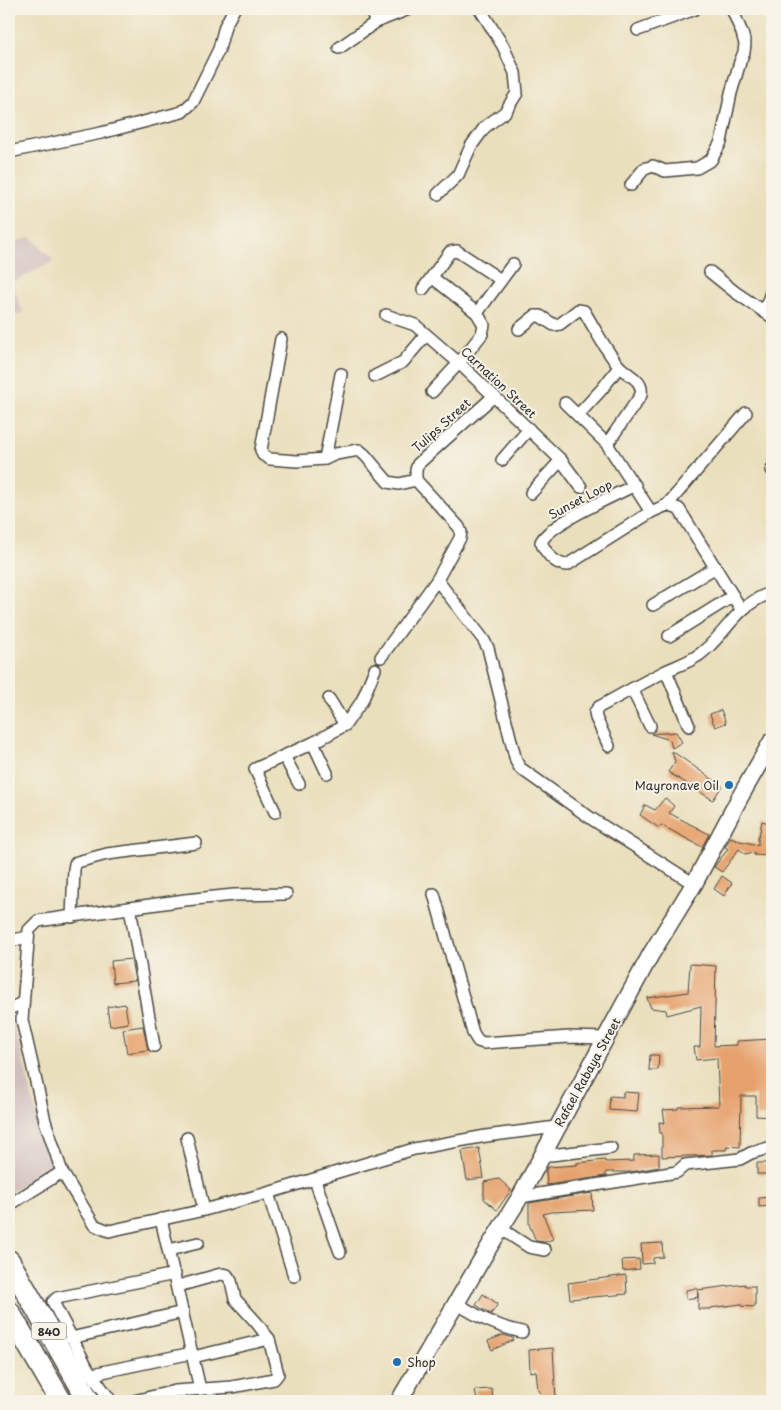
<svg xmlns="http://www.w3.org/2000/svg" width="781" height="1410" font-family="'Playpen Sans',sans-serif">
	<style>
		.industrial { fill: #d1bfbe }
		.building { fill: #e6a16c }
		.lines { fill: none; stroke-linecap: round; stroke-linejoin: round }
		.street-casing { stroke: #484641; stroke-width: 14 }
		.secondary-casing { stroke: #484641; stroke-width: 19 }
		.highway-casing { stroke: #484641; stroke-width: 24 }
		.street { stroke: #fff; stroke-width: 11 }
		.secondary { stroke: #fff; stroke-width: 16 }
		.highway { stroke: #fff; stroke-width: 21 }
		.poi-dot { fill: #1f6fb2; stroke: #f7f3e8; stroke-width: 2 }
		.labels { text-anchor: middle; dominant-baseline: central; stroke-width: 4; stroke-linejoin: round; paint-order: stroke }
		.shield { fill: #f7f3e8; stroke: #686764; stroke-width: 1 }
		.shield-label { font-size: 11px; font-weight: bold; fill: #2b2b2b }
		.street-label { font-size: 12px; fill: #2b2b2b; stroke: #f7f3e8 }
		.poi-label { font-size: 12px; fill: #2b2b2b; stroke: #f7f3e8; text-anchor: end }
	</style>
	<rect width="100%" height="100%" fill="#f7f3e8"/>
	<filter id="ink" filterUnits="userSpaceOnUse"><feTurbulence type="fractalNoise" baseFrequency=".02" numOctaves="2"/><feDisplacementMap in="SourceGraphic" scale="10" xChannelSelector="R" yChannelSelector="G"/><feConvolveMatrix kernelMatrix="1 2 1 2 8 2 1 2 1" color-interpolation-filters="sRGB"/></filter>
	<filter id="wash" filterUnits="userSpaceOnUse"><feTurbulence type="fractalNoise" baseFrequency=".0096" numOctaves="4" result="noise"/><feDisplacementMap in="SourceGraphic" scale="20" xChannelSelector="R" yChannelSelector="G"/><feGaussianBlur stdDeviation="1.12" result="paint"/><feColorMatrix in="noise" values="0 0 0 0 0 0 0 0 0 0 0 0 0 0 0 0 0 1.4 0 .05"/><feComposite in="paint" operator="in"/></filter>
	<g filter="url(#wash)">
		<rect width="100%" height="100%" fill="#eadfbc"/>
		<g class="industrial">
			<path d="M31,237L54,261L12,283L23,312L9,318V244Z"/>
			<path d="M11,1012L39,1125L54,1166L9,1193V1014Z"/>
		</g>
		<g id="blocks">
			<g class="building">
				<path d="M721,710L726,723L715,727L710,714Z"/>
				<path d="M676,732L682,742L672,748L670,740L651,734Z"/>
				<path d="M672,751L722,786L713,800L668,772L675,762Z"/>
				<path d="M665,798L674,806L669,813L709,834L702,847L661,825L659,828L640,815L645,805L655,810Z"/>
				<path d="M762,821L772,824V856L754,855V852L745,854L739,849L722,872L714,867L728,849L725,847L731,837L740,841L758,845V836H759Z"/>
				<path d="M722,876L732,883L724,896L714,889Z"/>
				<path d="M131,959L135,981L113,983L111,961Z"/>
				<path d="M690,964L716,966L714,1046L737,1045V1041L772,1039V1117L756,1116V1096H741L740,1147L727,1146L726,1150H712V1155L662,1157V1133H660L659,1122L665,1123L663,1110L678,1109V1107L719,1106L717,1058L696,1060L694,1047H700L701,1006L667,1015L666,1010L651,1008L647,998L688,992Z"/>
				<path d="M125,1004L128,1023L110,1026L107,1007Z"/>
				<path d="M143,1026L148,1050L127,1053L123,1029Z"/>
				<path d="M650,1055H659L658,1070H649Z"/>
				<path d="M623,1092L639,1093L637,1112L609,1110L610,1096L623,1097Z"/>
				<path d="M479,1148L484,1178L467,1180L462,1151Z"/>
				<path d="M659,1154V1167L630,1172H606V1176L547,1185L546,1170L548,1167L577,1165V1163L605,1160V1162L634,1161V1155Z"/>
				<rect x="757" y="1163" width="15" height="11"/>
				<path d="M499,1179L511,1190L497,1210L484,1199V1182Z"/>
				<path d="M592,1193L593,1210L551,1212L543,1214L553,1239L545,1242L536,1241L529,1224V1203Z"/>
				<path d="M772,1197V1206L759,1207V1198Z"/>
				<path d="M662,1243L663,1257L653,1258V1263L642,1264L641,1244Z"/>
				<path d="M639,1259L640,1269L623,1271L622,1260Z"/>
				<path d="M626,1275L627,1294L570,1299L568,1283Z"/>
				<path d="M745,1284V1286H755V1307L741,1306V1304L710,1308V1309H698V1290Z"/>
				<path d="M697,1288L698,1297L686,1299V1290Z"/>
				<path d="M483,1294L498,1304L491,1314L476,1305Z"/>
				<path d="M503,1335L513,1338L514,1340L492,1350L488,1341Z"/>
				<path d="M553,1348L556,1401H541L540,1391H538L536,1371L530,1372L529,1350Z"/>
				<path d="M492,1389L493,1401H477L475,1390Z"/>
			</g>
		</g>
	</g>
	<g filter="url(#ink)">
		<use href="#blocks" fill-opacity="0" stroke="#484641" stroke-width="1"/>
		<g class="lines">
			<defs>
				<g id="street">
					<path d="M370,9L376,22"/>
					<path d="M638,30L695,9"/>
					<path d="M339,48L376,22L409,9"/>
					<path d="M9,152L101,133L182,112L193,102L219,49L225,26L234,9"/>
					<path d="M631,185L644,169L653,166L665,171L697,168L711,160L721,142L731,93L740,62L744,52L745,44L742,33L732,9"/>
					<path d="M438,194L458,175L471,146L485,127L505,112L517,93L515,73L503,46L480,9"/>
					<path d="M710,272L735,292L772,317"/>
					<path d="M423,289L450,252L457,251L501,280"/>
					<path d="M764,312L772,290"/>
					<path d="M477,313L513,264"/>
					<path d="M386,315L415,325L459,363L561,460L581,487"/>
					<path d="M519,329L535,316H540L554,325L560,324L578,310L584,311C595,329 605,349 618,365C627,376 644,379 641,395L607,444"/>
					<path d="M281,339L261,450L263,455L270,459L297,461L325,459L336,454L359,450L365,455L388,482L399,484L416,480L459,527L461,532L460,538L437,580L381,657"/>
					<path d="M375,376L403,362L426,335"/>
					<path d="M432,392L459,363L482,334L484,325L477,313L433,278"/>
					<path d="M565,403L607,444L651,512L667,505L679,509L741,609"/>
					<path d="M578,415L602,389L619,367"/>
					<path d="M325,459L341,374"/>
					<path d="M502,460L529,429"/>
					<path d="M772,470V469"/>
					<path d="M416,480V470L418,464L494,396"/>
					<path d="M635,485C614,496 550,523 541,542C545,552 555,565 567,565L651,512"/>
					<path d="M531,493L561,460"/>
					<path d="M667,505L746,413"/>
					<path d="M437,580L483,639L488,648L516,761L520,768L592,819L694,884"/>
					<path d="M653,605L716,567"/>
					<path d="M669,636L733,596"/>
					<path d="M666,671L689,726"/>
					<path d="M632,689L650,726"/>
					<path d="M329,699L345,725"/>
					<path d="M313,743L327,773"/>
					<path d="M609,746L596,718L595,712L599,707C621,695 642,683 664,672C678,665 694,661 705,650C728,630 737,606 768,594L772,596"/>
					<path d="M284,756L299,784"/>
					<path d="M275,812L255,769L313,743L345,725L362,701L375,669"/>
					<path d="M286,894L234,895L185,900L38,921L29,930L22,1020L45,1121L62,1172L94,1225L109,1231L204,1210L268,1193L414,1149L486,1136L556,1127"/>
					<path d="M434,894L473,1033L478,1041L484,1043L569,1037L606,1038"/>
					<path d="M130,908L154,1046"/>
					<path d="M72,917L74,869L75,864L77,862L107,854L196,843"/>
					<path d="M9,941L28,937"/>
					<path d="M9,1009L22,1003"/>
					<path d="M187,1138L204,1210"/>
					<path d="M542,1156L611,1148"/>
					<path d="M315,1180L340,1252"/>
					<path d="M268,1193L294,1276"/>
					<path d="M520,1197L677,1172L685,1165L740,1159L751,1153L772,1147"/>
					<path d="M9,1205L62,1172"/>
					<path d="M161,1219L200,1389"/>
					<path d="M500,1228L529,1247L545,1250"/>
					<path d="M169,1250L198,1243"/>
					<path d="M456,1303C477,1316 497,1327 522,1332"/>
					<path d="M71,1338L183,1312"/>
					<path d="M193,1357L269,1339"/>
					<path d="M93,1374L192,1353"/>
					<path d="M111,1401L88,1369L53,1302L57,1298L175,1274"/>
					<path d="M134,1401L175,1391L232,1387L274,1379L278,1374L269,1339L256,1322L235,1299L231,1281L227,1275L221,1274L178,1286"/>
				</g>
				<path id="secondary" d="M399,1401L489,1247L520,1197L651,954L694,884L740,797L772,741"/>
				<g id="highway">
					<path d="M9,1261L89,1401"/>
					<path d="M9,1312L61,1401"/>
				</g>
			</defs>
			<use href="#street" class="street-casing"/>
			<use href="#secondary" class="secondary-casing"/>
			<use href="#highway" class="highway-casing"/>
			<use href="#street" class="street"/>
			<use href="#secondary" class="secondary"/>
			<use href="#highway" class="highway"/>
		</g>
	</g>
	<g class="poi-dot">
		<circle cx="729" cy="785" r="5"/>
		<circle cx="397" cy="1362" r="5"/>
	</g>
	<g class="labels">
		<rect class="shield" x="31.5" y="1322.5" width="35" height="17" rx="4"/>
		<g class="shield-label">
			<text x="49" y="1331">840</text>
		</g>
		<g class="street-label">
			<text transform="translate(499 382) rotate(43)">Carnation Street</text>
			<text transform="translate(441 425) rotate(-42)">Tulips Street</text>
			<text transform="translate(580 499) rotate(-28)">Sunset Loop</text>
			<text transform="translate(587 1072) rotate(-61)">Rafael Rabaya Street</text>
		</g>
		<g class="poi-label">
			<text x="719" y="785">Mayronave Oil</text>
			<text x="407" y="1362" text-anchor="start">Shop</text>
		</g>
	</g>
	<rect width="781" height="1410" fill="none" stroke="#f7f3e8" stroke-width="30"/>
</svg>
